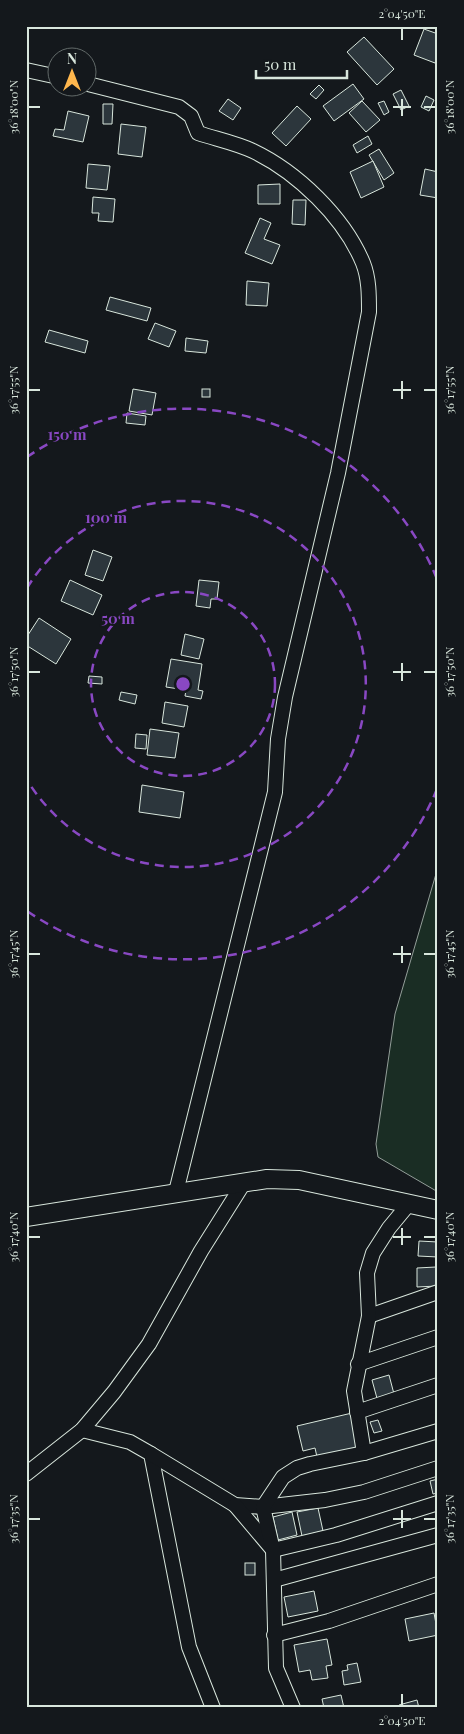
<svg xmlns="http://www.w3.org/2000/svg" width="464" height="1734" font-family="'Playfair Display',serif">
	<style>
		.green { fill: #1a2d24; stroke: #939e99 }
		.building { fill: #2c363c; stroke: #d8e6dc }
		.lines { fill: none; stroke-linecap: round; stroke-linejoin: round }
		.minor-casing { stroke: #d8e6dc; stroke-width: 16 }
		.major-casing { stroke: #d8e6dc; stroke-width: 20 }
		.minor { stroke: #14181c; stroke-width: 14 }
		.major { stroke: #14181c; stroke-width: 18 }
		.ticks { fill: none; stroke: #d8e6dc; stroke-width: 2 }
		.ring { fill: none; stroke: #8948c3; stroke-width: 2.5; stroke-dasharray: 9 6 }
		.centre { fill: #8948c3; stroke: #14181c; stroke-width: 2.5 }
		.ring-label { font-size: 15px; text-anchor: middle; font-weight: bold; fill: #8948c3; stroke: #14181c; stroke-width: 4; stroke-linejoin: round; paint-order: stroke }
		.neatline { fill: none; stroke: #d8e6dc; stroke-width: 2 }
		.ticks-label { font-size: 12px; text-anchor: middle; fill: #d8e6dc }
	</style>
	<rect width="100%" height="100%" fill="#14181c"/>
	<path class="green" d="M438,867V1192L378,1157L376,1144L395,1014Z"/>
	<g class="building">
		<path d="M424,29L438,34V56L435,63L414,55Z"/>
		<path d="M364,37L394,69L377,85L347,52Z"/>
		<path d="M353,84L364,99L334,121L323,106Z"/>
		<path d="M319,85L324,90L316,99L310,94Z"/>
		<path d="M401,90L409,106L401,110L393,94Z"/>
		<path d="M426,96L434,100L429,111L421,107Z"/>
		<path d="M228,99L241,108L233,120L219,111Z"/>
		<path d="M362,101L380,120L366,132L349,113Z"/>
		<path d="M384,101L389,112L384,115L378,103Z"/>
		<path d="M103,104H113L112,124H103Z"/>
		<path d="M297,106L311,119L286,146L272,133Z"/>
		<path d="M68,111L89,116L83,142L53,136L55,129L64,130Z"/>
		<path d="M121,124L146,127L142,157L118,154Z"/>
		<path d="M368,136L372,144L357,153L353,145Z"/>
		<path d="M379,149L394,173L384,180L369,155Z"/>
		<path d="M373,161L384,187L361,198L350,172Z"/>
		<path d="M88,164L110,166L107,190L86,188Z"/>
		<path d="M425,169L438,172V198L420,195Z"/>
		<path d="M280,184V204H258V185Z"/>
		<path d="M93,197L115,199L113,222L98,221L99,213H92Z"/>
		<path d="M293,200H306L305,225L292,224Z"/>
		<path d="M260,218L271,223L264,239L280,245L272,264L245,253Z"/>
		<path d="M247,281L269,283L267,306L246,305Z"/>
		<path d="M110,297L151,308L147,321L106,310Z"/>
		<path d="M155,323L176,331L169,347L148,339Z"/>
		<path d="M49,330L88,341L85,353L45,342Z"/>
		<path d="M186,338L208,341L206,353L185,351Z"/>
		<path d="M133,389L156,393L152,415L129,411Z"/>
		<rect x="202" y="389" width="8" height="8"/>
		<path d="M127,413L146,416L145,425L126,423Z"/>
		<path d="M93,550L112,557L103,581L85,575Z"/>
		<path d="M70,580L102,595L93,615L61,601Z"/>
		<path d="M199,580L219,582L217,599H211L210,608L196,606Z"/>
		<path d="M39,618L71,639L56,664L26,645V638Z"/>
		<path d="M185,634L204,639L199,659L181,655Z"/>
		<path d="M171,659L202,664L198,690L203,691L201,699L185,696L186,690L166,687Z"/>
		<path d="M89,676L102,677V684L88,683Z"/>
		<path d="M121,692L137,695L135,704L119,700Z"/>
		<path d="M165,702L188,706L184,727L162,723Z"/>
		<path d="M150,729L179,733L175,758L147,755Z"/>
		<path d="M136,734L147,735L146,749L135,748Z"/>
		<path d="M142,785L184,792L180,818L139,812Z"/>
		<path d="M419,1241L438,1242V1257L418,1256Z"/>
		<path d="M436,1267L437,1286L417,1287V1268Z"/>
		<path d="M389,1375L394,1394L378,1402L372,1380Z"/>
		<path d="M352,1413L360,1447L317,1457L315,1448L303,1451L297,1426Z"/>
		<path d="M378,1420L382,1431L374,1433L370,1422Z"/>
		<path d="M438,1479V1493L433,1494L430,1481Z"/>
		<path d="M318,1508L323,1531L302,1536L297,1512Z"/>
		<path d="M292,1512L297,1535L278,1540L273,1517Z"/>
		<rect x="245" y="1563" width="10" height="12"/>
		<path d="M314,1591L318,1611L288,1617L284,1597Z"/>
		<path d="M434,1613L438,1635L409,1641L405,1619Z"/>
		<path d="M327,1639L332,1665L326,1666L328,1678L312,1680L310,1670L299,1672L294,1645Z"/>
		<path d="M357,1663L361,1682L344,1685L342,1671L348,1670L347,1665Z"/>
		<path d="M341,1695L344,1708H324L322,1699Z"/>
		<path d="M417,1700L419,1708H400L399,1705Z"/>
	</g>
	<g class="lines">
		<defs>
			<g id="minor">
				<path d="M26,70L58,77"/>
				<path d="M88,84L179,107L191,116L198,133C216,139 236,143 253,151C297,172 344,217 363,263C369,278 369,295 369,312L338,473L285,697L278,739L275,792L176,1192"/>
				<path d="M369,1316L438,1292"/>
				<path d="M358,1364L438,1337"/>
				<path d="M357,1412L438,1385"/>
				<path d="M82,1430L130,1442L151,1454L189,1647L213,1708"/>
				<path d="M364,1453L354,1391L369,1316L367,1273L373,1253L389,1228L408,1205"/>
				<path d="M151,1454L235,1505L263,1507L325,1500L364,1492L438,1468"/>
				<path d="M26,1474L82,1430L114,1392L149,1344L201,1251L245,1181"/>
				<path d="M235,1505L273,1550L336,1535L438,1503"/>
				<path d="M274,1580L438,1535"/>
				<path d="M274,1635L329,1621L438,1584"/>
				<path d="M293,1708L276,1668L273,1550L263,1507L283,1477L297,1468L310,1464L364,1453L438,1431"/>
			</g>
			<path id="major" d="M26,1217L267,1179L299,1180L438,1210"/>
		</defs>
		<use href="#minor" class="minor-casing"/>
		<use href="#major" class="major-casing"/>
		<use href="#minor" class="minor"/>
		<use href="#major" class="major"/>
	</g>
	<path class="ticks" d="M402,28V40M402,99V116M28,107H40M393,107H411M424,107H436M402,381V399M28,390H40M393,390H411M424,390H436M402,663V681M28,672H40M393,672H411M424,672H436M402,946V963M28,954H40M393,954H411M424,954H436M402,1228V1245M28,1237H40M393,1237H411M424,1237H436M402,1510V1528M28,1519H40M393,1519H411M424,1519H436M402,1694V1706"/>
	<g class="ring">
		<circle cx="183" cy="684" r="92"/>
		<path d="M27 588A183 183 0 1 1 27 780"/>
		<path d="M437 789A275 275 0 0 1 27 911M27 457A275 275 0 0 1 437 579"/>
	</g>
	<circle cx="183" cy="684" r="8" class="centre"/>
	<g class="ring-label">
		<text x="67" y="440">150 m</text>
		<text x="106" y="523">100 m</text>
		<text x="118" y="624">50 m</text>
	</g>
	<rect width="464" height="1734" fill="none" stroke="#14181c" stroke-width="55"/>
	<g transform="translate(72 72)"><circle r="24" fill="#14181c" stroke="#626a69"/>
	<path d="M0-4L9 19L0 12L-9 19Z" fill="#ffb74d"/>
	<text y="-8" font-size="14" font-weight="bold" text-anchor="middle" fill="#d8e6dc">N</text>
	</g>
	<path d="M256 70v8h91v-8" fill="none" stroke="#d8e6dc" stroke-width="2.5"/>
	<text x="264" y="70" font-size="15" fill="#d8e6dc" stroke="#14181c" stroke-width="4" paint-order="stroke">50 m</text>
	<rect x="28" y="28" width="408" height="1678" class="neatline"/>
	<g class="ticks-label">
		<text x="402" y="18">2°04'50"E</text>
		<text transform="translate(14 107) rotate(-90)" y="4">36°18'00"N</text>
		<text transform="translate(450 107) rotate(-90)" y="4">36°18'00"N</text>
		<text transform="translate(14 390) rotate(-90)" y="4">36°17'55"N</text>
		<text transform="translate(450 390) rotate(-90)" y="4">36°17'55"N</text>
		<text transform="translate(14 672) rotate(-90)" y="4">36°17'50"N</text>
		<text transform="translate(450 672) rotate(-90)" y="4">36°17'50"N</text>
		<text transform="translate(14 954) rotate(-90)" y="4">36°17'45"N</text>
		<text transform="translate(450 954) rotate(-90)" y="4">36°17'45"N</text>
		<text transform="translate(14 1237) rotate(-90)" y="4">36°17'40"N</text>
		<text transform="translate(450 1237) rotate(-90)" y="4">36°17'40"N</text>
		<text transform="translate(14 1519) rotate(-90)" y="4">36°17'35"N</text>
		<text transform="translate(450 1519) rotate(-90)" y="4">36°17'35"N</text>
		<text x="402" y="1725">2°04'50"E</text>
	</g>
</svg>
